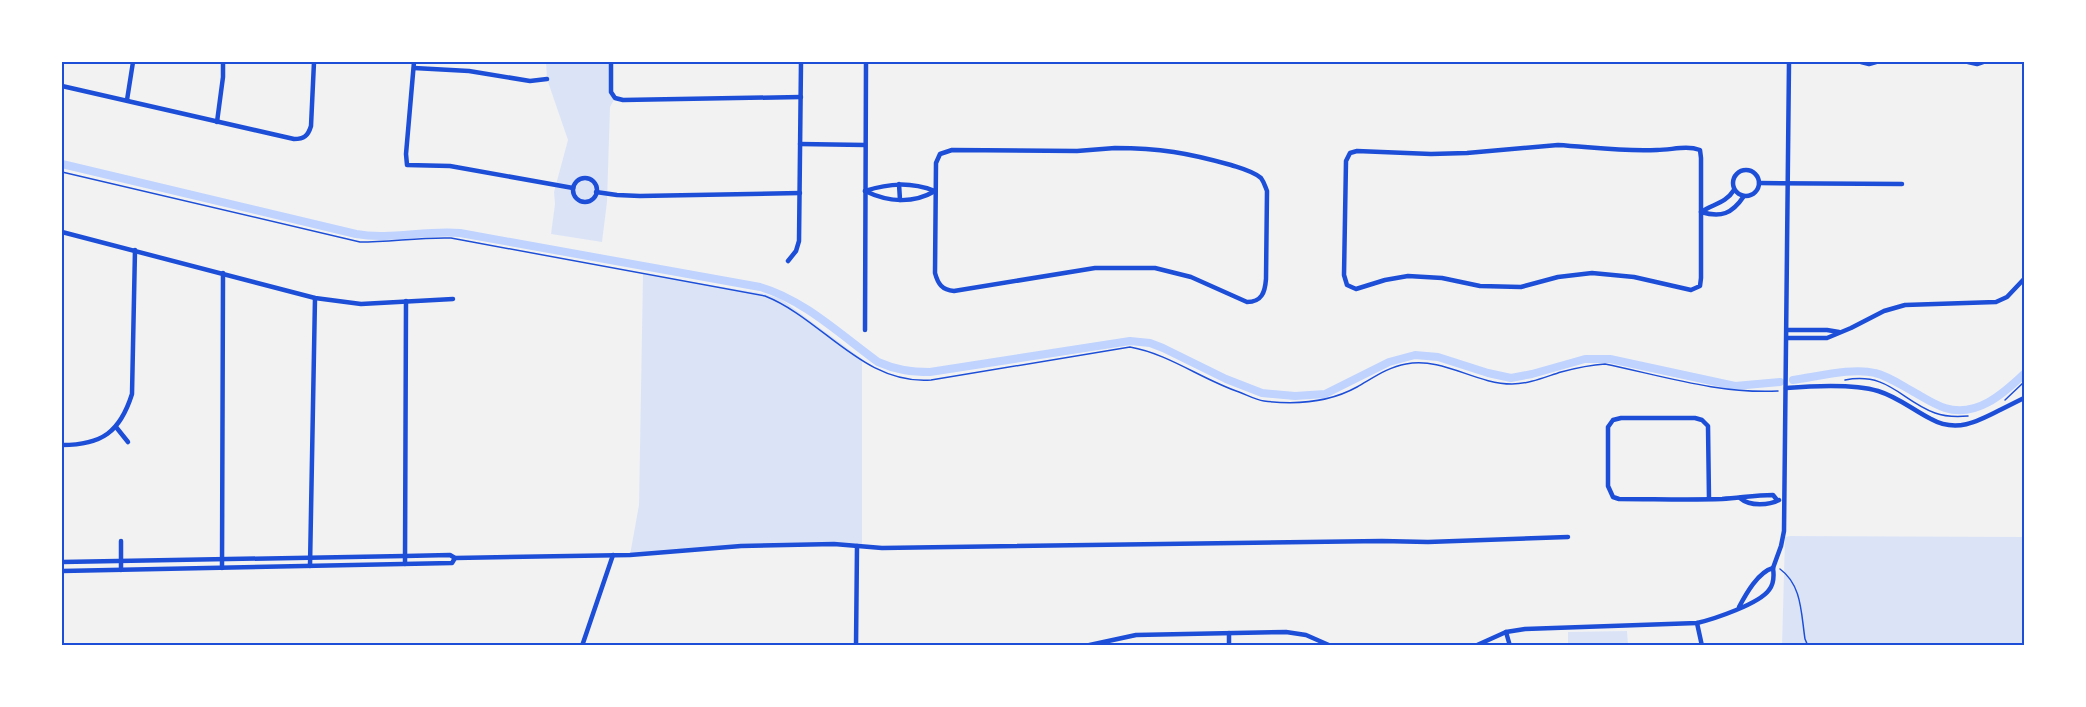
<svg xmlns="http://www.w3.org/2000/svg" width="2086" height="707" font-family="'IBM Plex Sans',sans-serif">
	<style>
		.green { fill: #dbe4f7 }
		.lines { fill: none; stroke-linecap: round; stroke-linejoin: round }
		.canal { stroke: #bfd3fe; stroke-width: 8 }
		.path { stroke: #1d4ed8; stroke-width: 1.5 }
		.minor { stroke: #1d4ed8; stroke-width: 4.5 }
		.neatline { fill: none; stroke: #1d4ed8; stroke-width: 2 }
	</style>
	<rect width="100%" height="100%" fill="#f2f2f2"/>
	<g class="green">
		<path d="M546,62H611V92L615,98L610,107L607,202L602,242L551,234L555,204L554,192L568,140L547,79Z"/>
		<path d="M643,274L765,294L781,299L862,359V546L788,545L630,555L639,505Z"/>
		<path d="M1790,536L2024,537V645L1782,646L1785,537Z"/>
		<path d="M1627,631L1628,645H1568V632Z"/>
	</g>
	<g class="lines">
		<g class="canal">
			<path d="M62,164L356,234C390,240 425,230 460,233L760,287C803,299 842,336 878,362C896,370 911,372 930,372L1130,341L1150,343L1163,348L1226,379L1262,393L1295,396L1325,394L1389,362L1415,355L1438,357L1488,373L1511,378L1532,374L1585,359H1610L1735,386L1780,382"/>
			<path d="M1793,380C1816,377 1853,367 1875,373C1888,376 1901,385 1912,391C1923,397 1933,404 1945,408C1976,418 2003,394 2024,374"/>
		</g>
		<g class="path">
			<path d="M62,172L360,242C391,242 420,237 451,238L765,296C823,319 863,385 931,380L1130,347C1169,354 1201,379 1239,392C1247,395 1256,400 1264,401C1297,405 1328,403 1357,387C1373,378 1388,367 1406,364C1444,357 1475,384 1512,384C1529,384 1545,377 1561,372C1576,368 1590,365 1605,364C1663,376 1719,394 1778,391"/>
			<path d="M1845,380C1889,372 1900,400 1935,413C1946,417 1957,417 1968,416"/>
			<path d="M2005,400L2024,382"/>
			<path d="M1780,569C1802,585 1801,613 1805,639L1808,646"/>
		</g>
		<g class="minor">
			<path d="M414,62L406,154L407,165L450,166L573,188"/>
			<path d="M611,62V92L615,98L623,100L801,97"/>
			<path d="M1861,62L1869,64L1876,62"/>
			<path d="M1968,62L1977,64L1983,62"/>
			<path d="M414,68L469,71L530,81L547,79"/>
			<path d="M62,86L294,139C304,139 308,136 311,126L314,62"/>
			<path d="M127,100L133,62"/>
			<path d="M217,122L223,77V62"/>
			<path d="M800,144L865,145"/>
			<path d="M1558,145C1591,147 1624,152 1657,150C1672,150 1686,145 1700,150L1701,158V278L1700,286L1691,290L1634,277L1592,273L1558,277L1521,287L1480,286L1442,278L1408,276L1385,280L1356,289L1347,285L1344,275L1346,161L1350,153L1357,151L1431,154L1467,153Z"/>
			<path d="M1115,148C1160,148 1188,153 1231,165C1240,168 1253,171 1261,178C1264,182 1265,186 1267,191L1266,279C1265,292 1262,302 1247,302L1191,277L1155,268H1095L954,291C942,290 938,284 935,273L936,163L940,154L952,150L1077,151Z"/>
			<circle cx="1746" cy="183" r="13"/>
			<circle cx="585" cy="190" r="12"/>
			<path d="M1759,183L1902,184"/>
			<path d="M899,184L900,200"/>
			<path d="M865,191C888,202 913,204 935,191"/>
			<path d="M865,191C890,183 911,182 935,191"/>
			<path d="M596,192L617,195L640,196L800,193"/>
			<path d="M1701,212C1721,218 1732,214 1744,196"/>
			<path d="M1701,212C1713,204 1726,203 1734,190"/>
			<path d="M62,232L315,298L361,304L453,299"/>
			<path d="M788,261L796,251L799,241L801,62"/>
			<path d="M865,330L866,62"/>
			<path d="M1787,330H1827L1839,332"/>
			<path d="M1787,338H1827L1851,328L1884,311L1905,305L1996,302L2007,297L2024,279"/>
			<path d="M1786,388C1811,386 1855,384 1878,391C1898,397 1913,410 1931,419C1956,433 1977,422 2000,410C2008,406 2016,402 2024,398"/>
			<path d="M116,427L128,442"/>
			<path d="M62,445C102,445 120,432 132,394L135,250"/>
			<path d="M1740,498C1750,507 1770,505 1779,500"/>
			<path d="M1709,499L1708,426L1702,420L1695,418H1621L1613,420L1608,427V486L1613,497L1619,499C1654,499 1688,500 1722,499C1740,498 1755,495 1773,495L1777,500"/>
			<path d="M121,541V570"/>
			<path d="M62,562L405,556L450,555L455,558L630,555L741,546L834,544L882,548L1382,541L1428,542L1568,537"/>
			<path d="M405,564L406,301"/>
			<path d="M310,566L315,298"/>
			<path d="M222,568L223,273"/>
			<path d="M1773,568L1781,546L1784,531L1789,62"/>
			<path d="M62,571L452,563L455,558"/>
			<path d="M1739,607C1746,594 1758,572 1773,568"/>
			<path d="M1697,623L1702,646"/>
			<path d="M1506,632L1510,646"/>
			<path d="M582,646L613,555"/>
			<path d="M856,646L857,546"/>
			<path d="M1085,646L1136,635L1286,632L1306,635L1331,646"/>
			<path d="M1229,646V633"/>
			<path d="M1475,646L1506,632L1525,629L1697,623C1714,619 1759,604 1769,590C1774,584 1774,575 1773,568"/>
		</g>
	</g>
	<rect width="2086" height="707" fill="none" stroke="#ffffff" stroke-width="126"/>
	<rect x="63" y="63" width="1960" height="581" class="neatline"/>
</svg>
